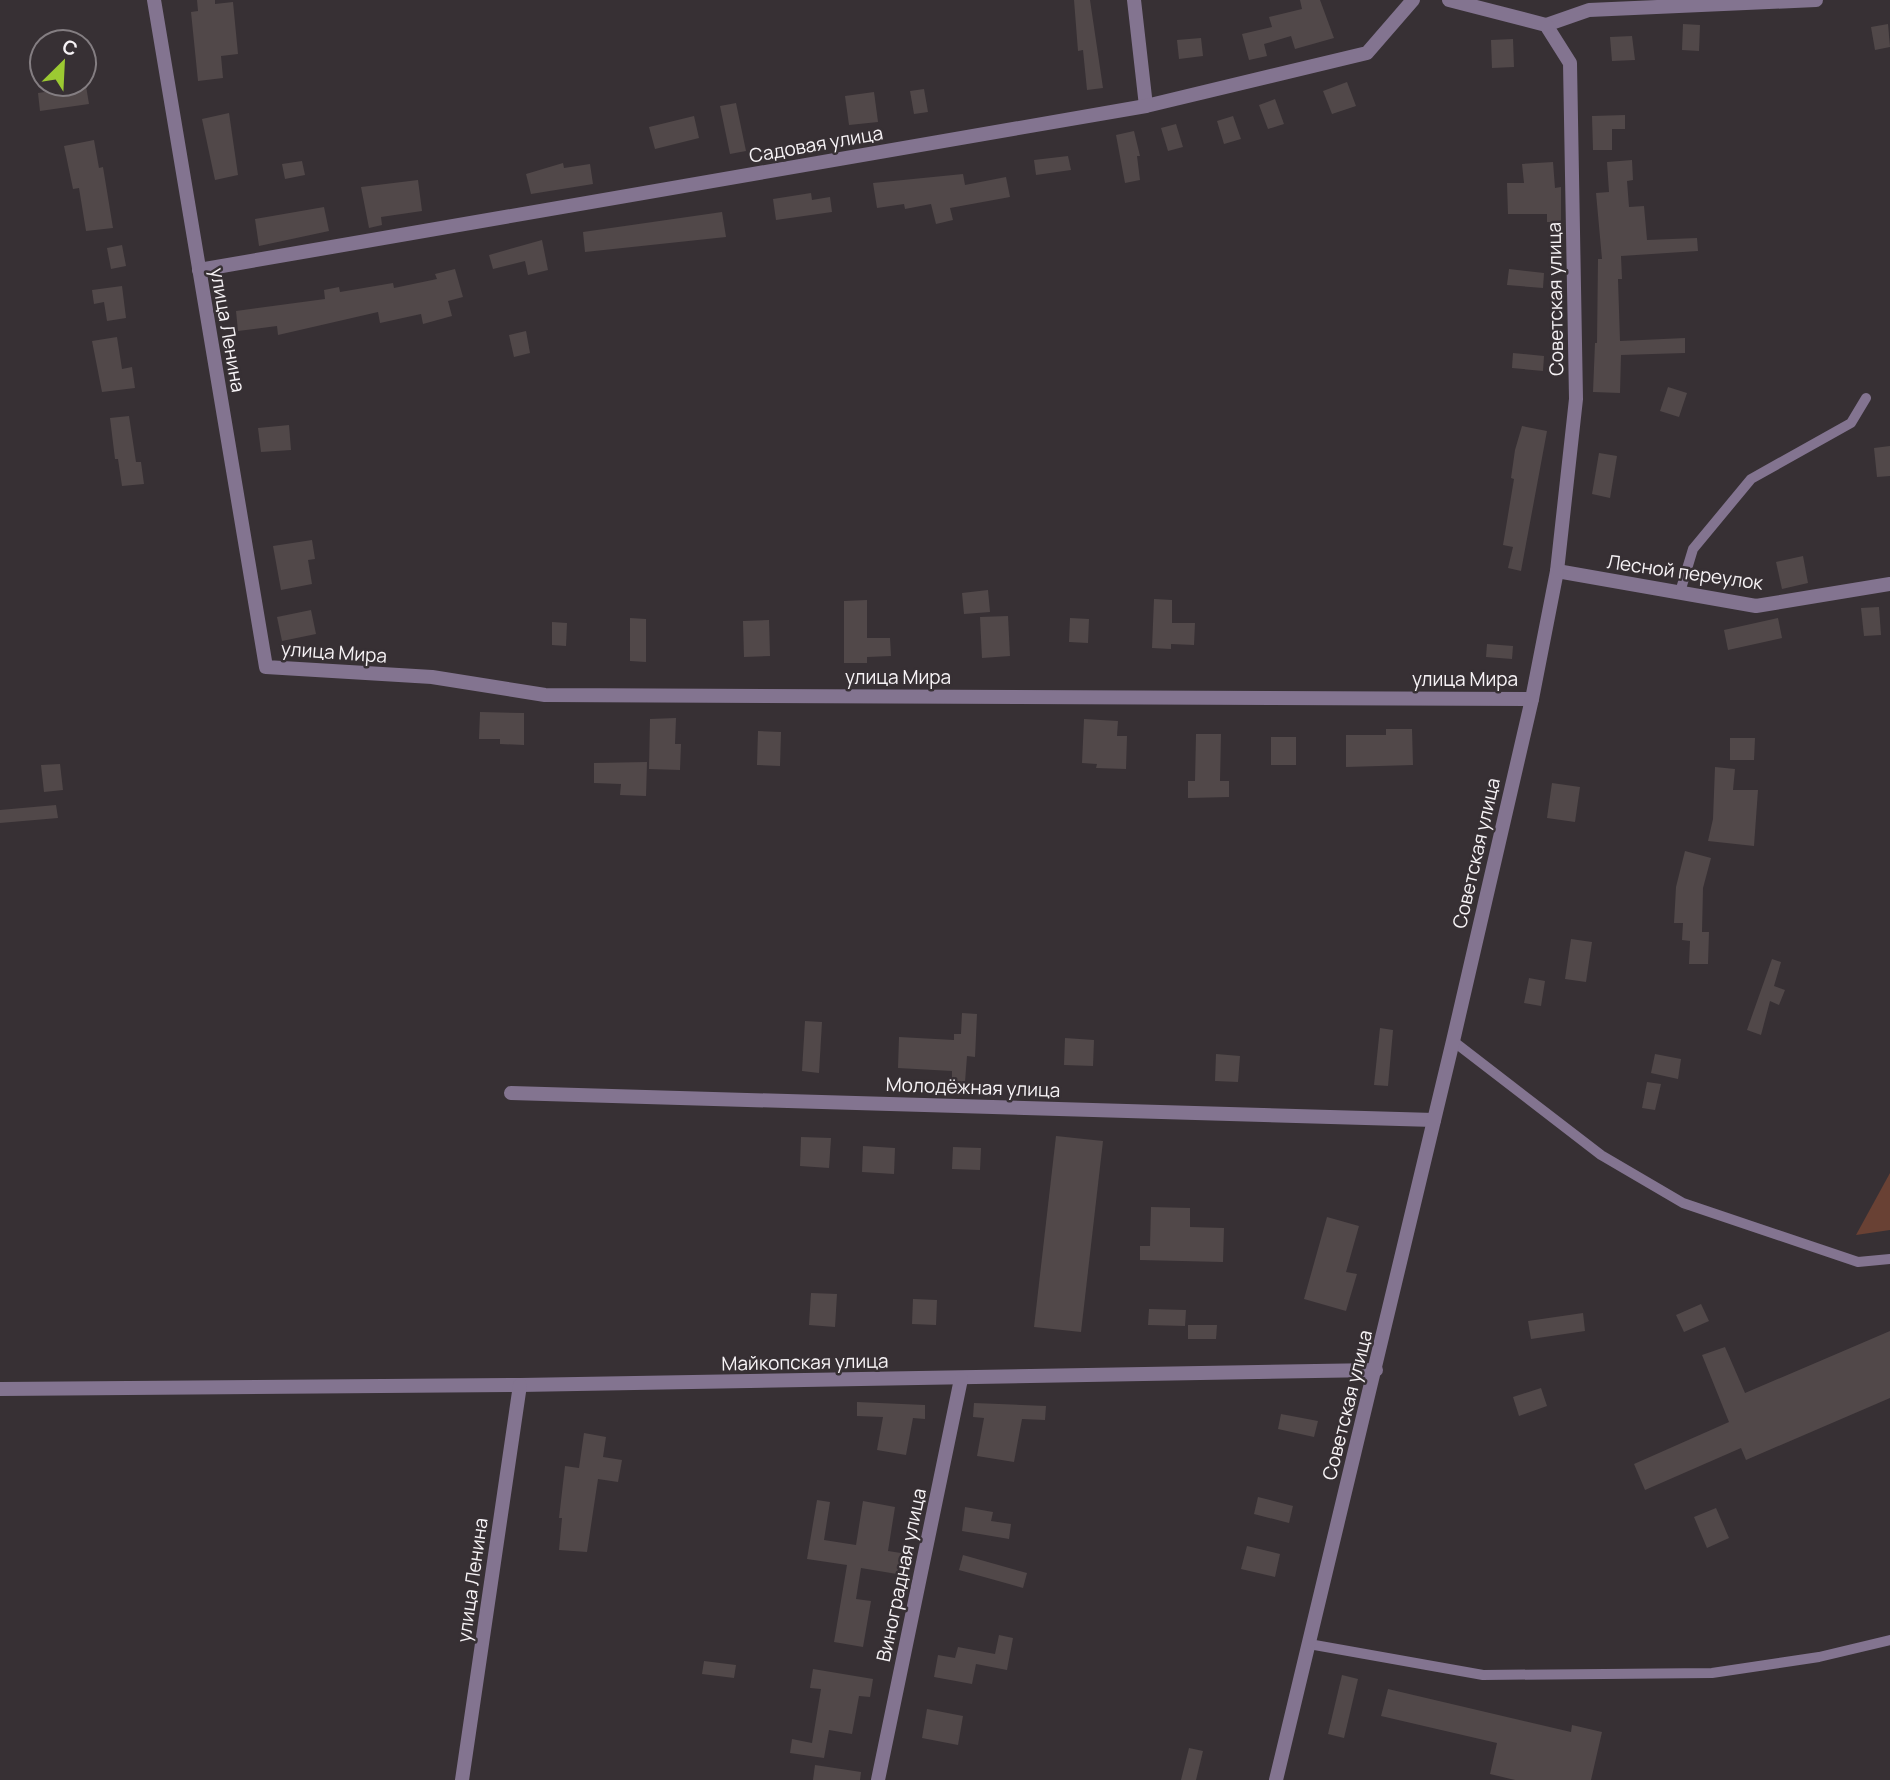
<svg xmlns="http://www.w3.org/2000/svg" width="1890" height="1780" font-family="Manrope,sans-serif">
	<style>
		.green { fill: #694134 }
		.building { fill: #514849 }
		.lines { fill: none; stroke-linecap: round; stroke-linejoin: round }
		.service { stroke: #837490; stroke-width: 10 }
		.minor { stroke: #837490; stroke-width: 14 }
		.labels { text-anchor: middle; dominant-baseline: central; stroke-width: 5; stroke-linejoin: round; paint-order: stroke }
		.street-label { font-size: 19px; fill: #f7f3f6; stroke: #373034 }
	</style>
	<rect width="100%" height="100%" fill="#373034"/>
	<path class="green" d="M1890,1173V1230L1856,1235Z"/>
	<g class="building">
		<path d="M197,0H215V4L233,2L238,54L221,56L223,78L198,81L191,12L198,11Z"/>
		<path d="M1074,0H1090L1103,88L1087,90L1083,50L1078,51Z"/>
		<path d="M1300,0H1320L1334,38L1295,49L1291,36L1264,44L1267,56L1249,60L1242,34L1272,27L1269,17L1302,9Z"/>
		<path d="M1683,24L1700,25L1699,51L1682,50Z"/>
		<path d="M1888,24L1890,47L1875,50L1871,27Z"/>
		<path d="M1632,36L1635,60L1612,61L1610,37Z"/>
		<path d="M1201,38L1203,56L1179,59L1177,40Z"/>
		<path d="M1513,39L1514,67L1492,68L1491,40Z"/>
		<path d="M1347,82L1356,106L1332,114L1323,91Z"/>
		<path d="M86,86L89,104L40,111L38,93Z"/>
		<path d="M924,89L928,112L914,114L910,91Z"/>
		<path d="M874,92L878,122L849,125L845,96Z"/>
		<path d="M1275,99L1284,124L1268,129L1259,105Z"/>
		<path d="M736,103L746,151L730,154L720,106Z"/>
		<path d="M229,113L238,175L215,180L202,119Z"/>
		<path d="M1625,115V129H1612V150H1593L1592,116Z"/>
		<path d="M694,116L699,138L655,149L649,127Z"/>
		<path d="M1233,116L1241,139L1224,144L1217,121Z"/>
		<path d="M1176,124L1183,147L1168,151L1161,128Z"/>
		<path d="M1134,131L1140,156H1137L1140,180L1125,183L1116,135Z"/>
		<path d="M94,140L99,168L103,167L113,228L86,231L79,188L73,189L64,146Z"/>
		<path d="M1068,156L1071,170L1036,175L1034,160Z"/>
		<path d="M1632,160L1633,180L1627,181L1629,207L1644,206L1647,240L1697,238L1698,251L1621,256L1622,279H1618L1620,341L1685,338V353L1621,355L1620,393L1593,392L1595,343H1597L1598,259H1602L1596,193L1609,192L1607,162Z"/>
		<path d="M302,161L305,175L285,179L282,164Z"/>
		<path d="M1553,162L1555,188L1561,187V222H1547V214H1508L1507,183H1524L1522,164Z"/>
		<path d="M563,163L564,168L590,164L593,184L531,194L526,174Z"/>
		<path d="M963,174L965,185L1006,177L1010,197L950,208L953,220L936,224L931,204L905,209L904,204L877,208L873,183Z"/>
		<path d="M418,180L422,211L381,217L382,225L369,228L361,187Z"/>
		<path d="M811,193L812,200L830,197L832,212L776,220L773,199Z"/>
		<path d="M324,207L329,231L259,246L255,219Z"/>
		<path d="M722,212L726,237L585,252L583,232Z"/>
		<path d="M542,240L548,270L528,275L525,261L493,269L489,255Z"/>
		<path d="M122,245L126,266L111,269L107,248Z"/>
		<path d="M455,269L463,297L448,301L452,316L423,324L421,314L380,323L378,312L278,335L277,326L238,331L236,311L325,299L324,290L339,287L340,292L393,283L394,288L437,279L435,274Z"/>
		<path d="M1509,269L1544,273L1543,288L1507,285Z"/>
		<path d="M122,286L126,318L107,321L104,302L94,304L92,290Z"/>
		<path d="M526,331L530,353L514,357L509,335Z"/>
		<path d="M117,337L122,369L132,367L135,388L102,392L92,341Z"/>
		<path d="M1513,353L1544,356L1543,371L1512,368Z"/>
		<path d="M1668,387L1687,393L1679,417L1660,411Z"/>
		<path d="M129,416L136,462H141L144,484L122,486L118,459H115L110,418Z"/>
		<path d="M289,425L291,450L261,452L258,428Z"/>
		<path d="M1522,426L1547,431L1521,571L1508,568L1513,547L1503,545L1514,479L1511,478L1515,450Z"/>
		<path d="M1890,446V476L1877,477L1874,448Z"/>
		<path d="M1599,453L1617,456L1610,498L1592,494Z"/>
		<path d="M312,540L315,559L308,560L312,584L281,590L273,546Z"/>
		<path d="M1803,556L1808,583L1782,589L1776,562Z"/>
		<path d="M988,590L990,612L964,614L962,593Z"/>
		<path d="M1154,599L1172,600V623H1195L1194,645L1171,644V649L1152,648Z"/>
		<path d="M867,600V638H890L891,656L867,657V663H844V601Z"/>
		<path d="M1879,607L1881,635L1864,636L1861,608Z"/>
		<path d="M311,610L316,634L282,641L277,617Z"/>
		<path d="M1008,616L1010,656L982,658L980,617Z"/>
		<path d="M630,618L646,619V662L630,661Z"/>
		<path d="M1070,618L1089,619L1088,643L1069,642Z"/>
		<path d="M1778,618L1782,638L1728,650L1724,630Z"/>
		<path d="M769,620L770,656L744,657L743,621Z"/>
		<path d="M552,622L567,623L566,646L552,645Z"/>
		<path d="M1487,644L1513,646L1512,659L1486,657Z"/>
		<path d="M480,712L524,713V745L500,744V739H479Z"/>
		<path d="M676,718L675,744H681L680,770L649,769L650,719Z"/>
		<path d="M1084,719L1118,721L1117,736H1127L1126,769L1096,768L1097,764L1082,763Z"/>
		<path d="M1386,729H1412L1413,765L1346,767V735H1386Z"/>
		<path d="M758,731L781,732L780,766L757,765Z"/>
		<path d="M1196,734H1221L1220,781H1229V797L1188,798V781H1195Z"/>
		<rect x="1271" y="737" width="25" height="28"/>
		<path d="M1730,738H1755L1754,760H1730Z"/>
		<path d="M647,762L646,796L620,795L621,784L594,783V763Z"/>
		<path d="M60,764L63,790L44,792L41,765Z"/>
		<path d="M1715,767L1735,769L1733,790H1758L1754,846L1708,841L1713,819Z"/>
		<path d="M1552,783L1580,787L1575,822L1547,818Z"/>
		<path d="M56,805L58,818L0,823V810Z"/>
		<path d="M1685,851L1711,858L1703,888L1702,932H1709L1708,964H1689L1690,941L1682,940L1683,923H1674L1676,887Z"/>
		<path d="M1571,939L1592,942L1586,982L1565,979Z"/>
		<path d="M1772,959L1781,962L1774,986L1785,990L1779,1005L1770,1001L1761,1035L1747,1030Z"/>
		<path d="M1529,978L1545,981L1541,1006L1524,1003Z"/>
		<path d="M962,1013L977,1014L975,1057L967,1056L965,1082L952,1081V1071L898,1068L899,1037L954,1040V1034H961Z"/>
		<path d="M805,1021L822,1022L819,1073L802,1071Z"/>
		<path d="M1380,1028L1393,1030L1388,1086L1374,1085Z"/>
		<path d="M1065,1038L1094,1040L1093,1066L1064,1065Z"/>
		<path d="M1216,1054L1240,1056L1238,1082L1215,1081Z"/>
		<path d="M1655,1054L1681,1059L1678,1079L1651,1073Z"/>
		<path d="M1647,1082L1661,1084L1655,1110L1642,1108Z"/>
		<path d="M1056,1136L1103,1141L1081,1332L1034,1327Z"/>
		<path d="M801,1137L831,1138L829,1168L800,1166Z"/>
		<path d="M863,1146L895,1148L894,1174L862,1172Z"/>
		<path d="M953,1147L981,1148L980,1170L952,1169Z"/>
		<path d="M1151,1207L1190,1208V1227L1224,1228L1223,1262L1140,1260V1246H1150Z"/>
		<path d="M1327,1217L1359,1226L1346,1272L1357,1274L1346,1311L1304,1299Z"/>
		<path d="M811,1293L837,1294L835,1327L809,1325Z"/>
		<path d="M913,1299L937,1300L936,1325L912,1324Z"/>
		<path d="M1701,1304L1709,1321L1684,1332L1676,1315Z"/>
		<path d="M1149,1309L1186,1310L1185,1326L1148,1325Z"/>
		<path d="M1583,1313L1585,1331L1531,1339L1528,1321Z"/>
		<path d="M1188,1325H1217L1216,1339H1188Z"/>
		<path d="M1890,1331V1398L1746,1460L1741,1448L1645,1490L1634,1464L1729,1422L1702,1355L1725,1347L1745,1393Z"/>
		<path d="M1541,1388L1547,1406L1519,1416L1513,1397Z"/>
		<path d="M857,1402L925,1405V1419L913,1418L906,1455L877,1450L883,1417L857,1416Z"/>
		<path d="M974,1403L1046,1406L1045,1420L1022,1419L1014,1462L977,1456L984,1418L973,1417Z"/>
		<path d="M1281,1414L1318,1421L1314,1437L1278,1429Z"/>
		<path d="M584,1433L606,1437L603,1457L622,1460L618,1482L598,1479L587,1552L559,1550L562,1518H559L565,1466L579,1468Z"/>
		<path d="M1258,1497L1293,1506L1289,1523L1254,1514Z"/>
		<path d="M817,1500L830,1502L824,1540L856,1545L863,1501L895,1507L888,1551L901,1553L897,1574L861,1568L856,1599L871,1601L863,1647L834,1642L847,1565L807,1559Z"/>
		<path d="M965,1507L993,1512L991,1521L1011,1524L1009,1539L962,1531Z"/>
		<path d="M1716,1508L1729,1538L1707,1548L1694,1517Z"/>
		<path d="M1247,1546L1280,1554L1275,1577L1241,1569Z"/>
		<path d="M963,1555L1027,1573L1023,1588L959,1570Z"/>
		<path d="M999,1635L1013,1638L1007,1670L976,1664L972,1684L934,1677L938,1655L955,1658L958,1647L995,1654Z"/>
		<path d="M704,1661L736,1665L734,1678L702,1674Z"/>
		<path d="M813,1669L873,1679L870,1697L859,1696L852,1734L829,1730L824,1758L790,1753L792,1739L812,1743L821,1689L810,1688Z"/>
		<path d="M1342,1675L1358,1679L1344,1738L1328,1734Z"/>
		<path d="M1388,1689L1571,1732L1572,1725L1602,1732L1591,1780H1515L1490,1774L1497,1743L1381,1716Z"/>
		<path d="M927,1709L963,1716L958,1745L922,1738Z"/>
		<path d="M1189,1748L1203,1751L1196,1780H1181Z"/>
		<path d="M815,1765L861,1772L860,1780H813Z"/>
	</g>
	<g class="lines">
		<g class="service">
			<path d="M1680,592L1693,549L1751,479L1851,423L1866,398"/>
			<path d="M1453,1041L1601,1155L1683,1203L1858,1262L1890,1259"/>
			<path d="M1309,1644L1483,1675L1712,1673L1819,1657L1890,1640"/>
		</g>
		<g class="minor">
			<path d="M154,0L266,667L432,677L545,695L1532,699"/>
			<path d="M1134,0L1146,106"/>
			<path d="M1546,25L1589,10L1816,0"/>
			<path d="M199,270L1146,106L1367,53L1413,0"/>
			<path d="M1557,571L1756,606L1890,584"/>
			<path d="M511,1093L1434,1120"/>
			<path d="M0,1389L520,1385L1376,1370"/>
			<path d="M462,1780L520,1385"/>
			<path d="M878,1780L961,1379"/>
			<path d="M1276,1780L1453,1041L1532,699L1557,571L1576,399L1570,63L1546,25L1449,0"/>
		</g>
	</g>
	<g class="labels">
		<g class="street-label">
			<text transform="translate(816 144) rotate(-10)">Садовая улица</text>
			<text transform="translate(1555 299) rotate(-91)">Советская улица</text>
			<text transform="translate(228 330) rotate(80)">улица Ленина</text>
			<text transform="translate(1685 572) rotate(8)">Лесной переулок</text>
			<text transform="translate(334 652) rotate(4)">улица Мира</text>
			<text x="898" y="677">улица Мира</text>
			<text x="1465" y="679">улица Мира</text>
			<text transform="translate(1476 853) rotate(-77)">Советская улица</text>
			<text transform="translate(973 1087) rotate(2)">Молодёжная улица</text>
			<text transform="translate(805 1362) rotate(-1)">Майкопская улица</text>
			<text transform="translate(1347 1405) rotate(-76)">Советская улица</text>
			<text transform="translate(901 1575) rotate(-78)">Виноградная улица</text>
			<text transform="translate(472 1580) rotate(-82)">улица Ленина</text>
		</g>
	</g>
	<g transform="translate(63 63) rotate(24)"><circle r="33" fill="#373034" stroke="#847e82" stroke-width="2"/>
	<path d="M0-5L12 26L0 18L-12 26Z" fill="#9cca32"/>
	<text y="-10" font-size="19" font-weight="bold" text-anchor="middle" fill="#f7f3f6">С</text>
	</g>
</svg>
